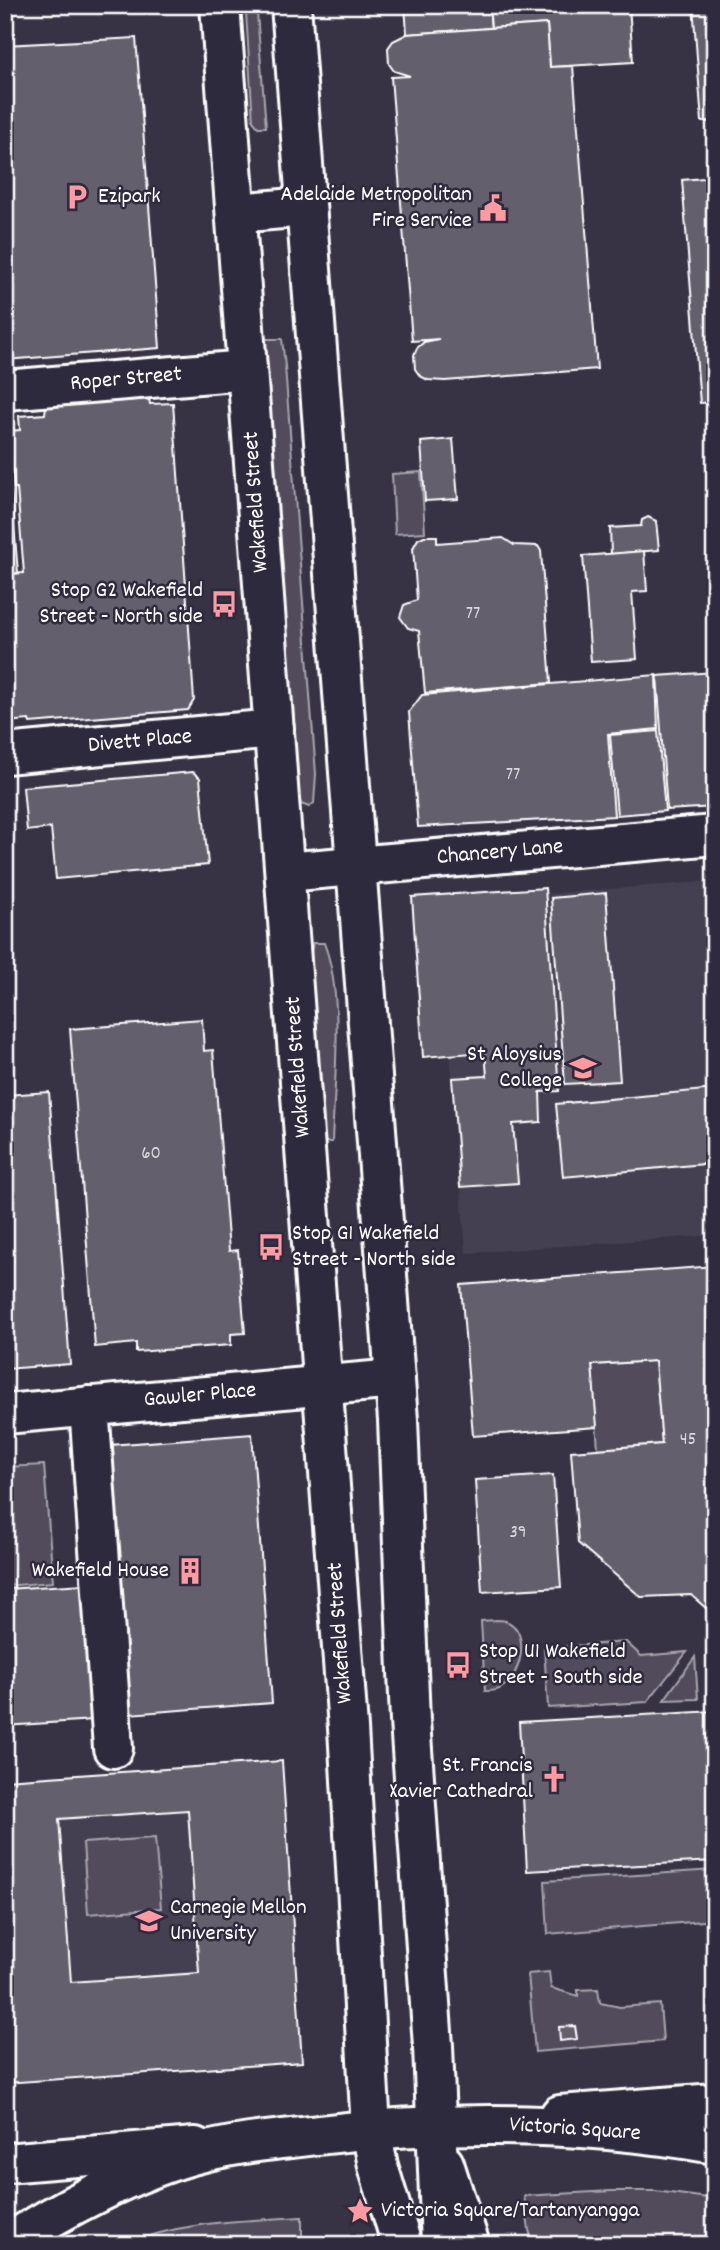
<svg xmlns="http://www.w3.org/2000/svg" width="720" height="2250" font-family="Dekko,sans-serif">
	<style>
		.built { fill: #444051 }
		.green { fill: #514c5c; stroke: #a8a6ae; stroke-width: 2 }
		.building { fill: #635f6d; stroke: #fff; stroke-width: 2; fill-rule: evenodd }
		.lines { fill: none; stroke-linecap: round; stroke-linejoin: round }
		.minor-casing { stroke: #fff; stroke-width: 44 }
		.major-casing { stroke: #fff; stroke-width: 44 }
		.minor { stroke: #2f2a3d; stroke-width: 38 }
		.major { stroke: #2f2a3d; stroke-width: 38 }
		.labels { text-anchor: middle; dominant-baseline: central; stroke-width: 5; stroke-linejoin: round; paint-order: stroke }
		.number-label { font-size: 19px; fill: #d8d7da }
		.poi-label { font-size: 23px; fill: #fff; stroke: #2f2a3d; text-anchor: end }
		.street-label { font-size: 23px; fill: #fff; stroke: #2f2a3d }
	</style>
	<rect width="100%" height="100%" fill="#373345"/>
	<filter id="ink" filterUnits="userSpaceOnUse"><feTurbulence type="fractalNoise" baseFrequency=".0143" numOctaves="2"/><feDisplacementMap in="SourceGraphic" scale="14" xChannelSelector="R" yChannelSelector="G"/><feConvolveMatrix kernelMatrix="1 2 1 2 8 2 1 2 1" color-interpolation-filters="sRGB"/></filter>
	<g filter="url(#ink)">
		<g class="built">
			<path d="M715,881V1235L466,1253L438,902Z"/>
			<path d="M282,1761L302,2062L5,2083V1780Z"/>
		</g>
		<g class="green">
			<path d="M246,13H257L266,127H258L253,121Z"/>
			<path d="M262,339H282L285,366L316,774L314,803L309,807L301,804L297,790Z"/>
			<path d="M421,472L425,532L395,534L392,474Z"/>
			<path d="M313,943H324C345,997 334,1083 332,1142H324L310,958Z"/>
			<path d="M655,1361L662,1444L598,1449L592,1365Z"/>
			<path d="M44,1465L53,1582L5,1586V1467Z"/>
			<path d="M497,1620C501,1620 505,1620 508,1622C531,1633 521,1677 501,1688C497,1691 490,1691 485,1691L481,1621Z"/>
			<path d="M626,1642L641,1656L687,1652L647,1702L548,1708L544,1648Z"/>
			<path d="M695,1657L698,1699L664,1700Z"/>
			<path d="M155,1838L161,1908L88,1914L83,1843Z"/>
			<path d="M714,1870L715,1920L548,1934L545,1881Z"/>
			<path d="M549,1972L551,1988L578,1996V1990L598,1989L600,2003L620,2007L660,2004L663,2041L535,2052L528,1974Z"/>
			<path d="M611,2191H655L715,2199V2245H533L529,2230L524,2196Z"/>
			<path d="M302,2217V2245H124C180,2221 243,2221 302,2217Z"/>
		</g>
		<g class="building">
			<path d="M405,5H431V7L489,5L491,28L407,34Z"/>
			<path d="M489,5H629L633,62L550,67L547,24L491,28Z"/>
			<path d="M693,5H715V121L702,122Z"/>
			<path d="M547,24L550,67L573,66L597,369L445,381L428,380L420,376L415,369L414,355L417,348L424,342L439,339L412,341L391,77L410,76L394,71L389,64L388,48L393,41L407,34Z"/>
			<path d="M136,38L160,348L5,360V45Z"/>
			<path d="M715,177V402L700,403L682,180Z"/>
			<path d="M149,399L150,404L173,403L194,700L188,710L30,723L29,720L5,722V591H11L9,574L24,573L17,488H14L9,431L20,430L19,416L45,414L46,406Z"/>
			<path d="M5,418L18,573L5,574Z"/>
			<path d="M453,439L458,499L425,501L421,442Z"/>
			<path d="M648,517L656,521L659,550L611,554L610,528L641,526L642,520Z"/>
			<path d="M424,536H437V543L503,538L514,545L538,546L541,551L551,683L425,693L419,631L408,628L400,617L404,605L417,600L413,548L418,539Z"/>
			<path d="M644,551L647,591L632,592L637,659L591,662L583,556Z"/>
			<path d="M715,672V807L667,810L657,676Z"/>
			<path d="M656,675L658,729L608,734L614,816L418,827L409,712L422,695Z"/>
			<path d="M658,731L665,811L617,815L610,735Z"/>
			<path d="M193,772L200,778L208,865L56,879L51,828L27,831L23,787Z"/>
			<path d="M545,888L559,1091L540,1092L541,1122L513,1124L518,1183L460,1187L452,1078L487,1076L485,1052L423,1057L412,897Z"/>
			<path d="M606,893L620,1081L565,1084L551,898Z"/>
			<path d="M202,1019L204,1051L213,1050L229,1251L238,1250L245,1333L231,1334V1345L136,1352V1343L95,1347L70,1029Z"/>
			<path d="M715,1089V1163L563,1177L556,1104Z"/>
			<path d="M49,1092L70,1364L5,1369V1095Z"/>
			<path d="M715,1266V1616L691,1595L641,1597L578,1543L571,1451L662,1444L655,1361L592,1365L597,1427L473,1436L461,1285Z"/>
			<path d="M252,1434L272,1703L129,1714L110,1445Z"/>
			<path d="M553,1475L561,1587L482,1592L475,1480Z"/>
			<path d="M84,1584L93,1720L5,1726V1589Z"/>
			<path d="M715,1711V1861L527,1871L519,1722Z"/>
			<path d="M282,1761L302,2062L5,2083V1780ZM188,1810L199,1973L71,1982L59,1819Z"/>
			<path d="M575,2026L577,2039L560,2041L559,2027Z"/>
		</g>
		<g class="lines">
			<defs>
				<g id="minor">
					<path d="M236,213L306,207"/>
					<path d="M5,390L247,370"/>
					<path d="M5,754L274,729"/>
					<path d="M285,872L715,835"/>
					<path d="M89,1406L113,1748"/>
					<path d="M5,1414L395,1379"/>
					<path d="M560,2115L715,2103"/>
					<path d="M5,2163L195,2147"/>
					<path d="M444,2164L470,2245"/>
				</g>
				<g id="major">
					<path d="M220,5L348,1728L371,2129L378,2166L402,2245"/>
					<path d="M291,5L398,1420L410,1721L433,2046L441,2245"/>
					<path d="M6,2245C60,2210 131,2172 192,2155C234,2143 275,2140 318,2135C450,2120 583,2121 715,2144"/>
				</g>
			</defs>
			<use href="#minor" class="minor-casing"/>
			<use href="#major" class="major-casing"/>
			<use href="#minor" class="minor"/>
			<use href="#major" class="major"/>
		</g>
	</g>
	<defs>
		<symbol id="parking-bare" viewBox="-9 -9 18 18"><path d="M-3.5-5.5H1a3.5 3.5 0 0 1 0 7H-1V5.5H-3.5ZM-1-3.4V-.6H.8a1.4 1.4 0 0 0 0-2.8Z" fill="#ff9aa2" stroke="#2f2a3d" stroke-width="2.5" paint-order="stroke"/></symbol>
		<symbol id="civic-bare" viewBox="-9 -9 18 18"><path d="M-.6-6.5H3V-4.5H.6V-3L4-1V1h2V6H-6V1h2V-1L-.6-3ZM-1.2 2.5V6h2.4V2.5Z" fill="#ff9aa2" stroke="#2f2a3d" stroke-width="2.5" paint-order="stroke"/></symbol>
		<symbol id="bus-bare" viewBox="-9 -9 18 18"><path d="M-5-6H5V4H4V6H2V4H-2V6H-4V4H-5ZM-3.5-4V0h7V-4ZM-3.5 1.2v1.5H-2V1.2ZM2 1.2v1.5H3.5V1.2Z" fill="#ff9aa2" stroke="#2f2a3d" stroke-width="2.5" paint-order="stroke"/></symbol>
		<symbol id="school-bare" viewBox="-9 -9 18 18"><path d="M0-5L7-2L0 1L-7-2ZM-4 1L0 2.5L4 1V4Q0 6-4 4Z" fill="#ff9aa2" stroke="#2f2a3d" stroke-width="2.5" paint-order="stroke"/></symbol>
		<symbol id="building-bare" viewBox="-9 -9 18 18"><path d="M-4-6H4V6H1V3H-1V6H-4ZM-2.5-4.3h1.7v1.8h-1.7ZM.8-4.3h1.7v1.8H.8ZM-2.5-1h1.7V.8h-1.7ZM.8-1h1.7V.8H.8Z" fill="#ff9aa2" stroke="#2f2a3d" stroke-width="2.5" paint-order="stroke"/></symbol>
		<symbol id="church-bare" viewBox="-9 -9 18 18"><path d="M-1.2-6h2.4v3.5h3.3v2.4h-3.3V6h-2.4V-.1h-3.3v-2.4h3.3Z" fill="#ff9aa2" stroke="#2f2a3d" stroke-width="2.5" paint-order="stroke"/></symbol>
		<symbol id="university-bare" viewBox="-9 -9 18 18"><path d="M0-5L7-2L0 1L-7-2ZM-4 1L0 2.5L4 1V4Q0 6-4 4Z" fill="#ff9aa2" stroke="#2f2a3d" stroke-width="2.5" paint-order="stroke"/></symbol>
		<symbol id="sight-bare" viewBox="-9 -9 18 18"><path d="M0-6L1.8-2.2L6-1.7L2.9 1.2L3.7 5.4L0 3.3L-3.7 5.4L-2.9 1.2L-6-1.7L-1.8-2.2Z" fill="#ff9aa2" stroke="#2f2a3d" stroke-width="2.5" paint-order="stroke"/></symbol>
	</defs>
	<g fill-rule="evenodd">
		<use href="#parking-bare" x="58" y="178" width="38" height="38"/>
		<use href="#civic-bare" x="474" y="189" width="38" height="38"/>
		<use href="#bus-bare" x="205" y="585" width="38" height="38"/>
		<use href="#school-bare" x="564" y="1049" width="38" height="38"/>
		<use href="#bus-bare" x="252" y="1228" width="38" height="38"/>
		<use href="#building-bare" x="171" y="1552" width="38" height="38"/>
		<use href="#bus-bare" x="439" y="1646" width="38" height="38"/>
		<use href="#church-bare" x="535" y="1760" width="38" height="38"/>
		<use href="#university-bare" x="130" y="1902" width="38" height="38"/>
		<use href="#sight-bare" x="341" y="2192" width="38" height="38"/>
	</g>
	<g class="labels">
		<g class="number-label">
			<text x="473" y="614">77</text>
			<text x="513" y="775">77</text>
			<text x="151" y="1154">60</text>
			<text x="688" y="1440">45</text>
			<text x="518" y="1533">39</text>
		</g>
		<g class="poi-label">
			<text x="472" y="195">Adelaide Metropolitan<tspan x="472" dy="26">Fire Service</tspan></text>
			<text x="98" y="197" text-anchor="start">Ezipark</text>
			<text x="203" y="591">Stop G2 Wakefield<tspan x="203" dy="26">Street - North side</tspan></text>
			<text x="562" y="1055">St Aloysius<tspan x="562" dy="26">College</tspan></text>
			<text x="292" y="1234" text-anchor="start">Stop G1 Wakefield<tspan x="292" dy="26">Street - North side</tspan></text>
			<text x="169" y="1571">Wakefield House</text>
			<text x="479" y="1652" text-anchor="start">Stop U1 Wakefield<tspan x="479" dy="26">Street - South side</tspan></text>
			<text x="533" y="1766">St. Francis<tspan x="533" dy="26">Xavier Cathedral</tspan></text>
			<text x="170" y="1908" text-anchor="start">Carnegie Mellon<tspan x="170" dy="26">University</tspan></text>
			<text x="381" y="2211" text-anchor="start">Victoria Square/Tartanyangga</text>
		</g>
		<g class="street-label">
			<text transform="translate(126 380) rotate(-5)">Roper Street</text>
			<text transform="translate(257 502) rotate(-94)">Wakefield Street</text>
			<text transform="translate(140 742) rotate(-5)">Divett Place</text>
			<text transform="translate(500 853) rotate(-5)">Chancery Lane</text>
			<text transform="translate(299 1067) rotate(-94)">Wakefield Street</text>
			<text transform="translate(200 1396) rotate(-5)">Gawler Place</text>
			<text transform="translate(341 1633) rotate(-94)">Wakefield Street</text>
			<text transform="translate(575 2130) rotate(4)">Victoria Square</text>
		</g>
	</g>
	<rect width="720" height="2250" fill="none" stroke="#2f2a3d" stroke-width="28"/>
	<rect x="14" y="14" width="692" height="2222" fill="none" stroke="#fff" stroke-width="2.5" filter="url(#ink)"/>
</svg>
